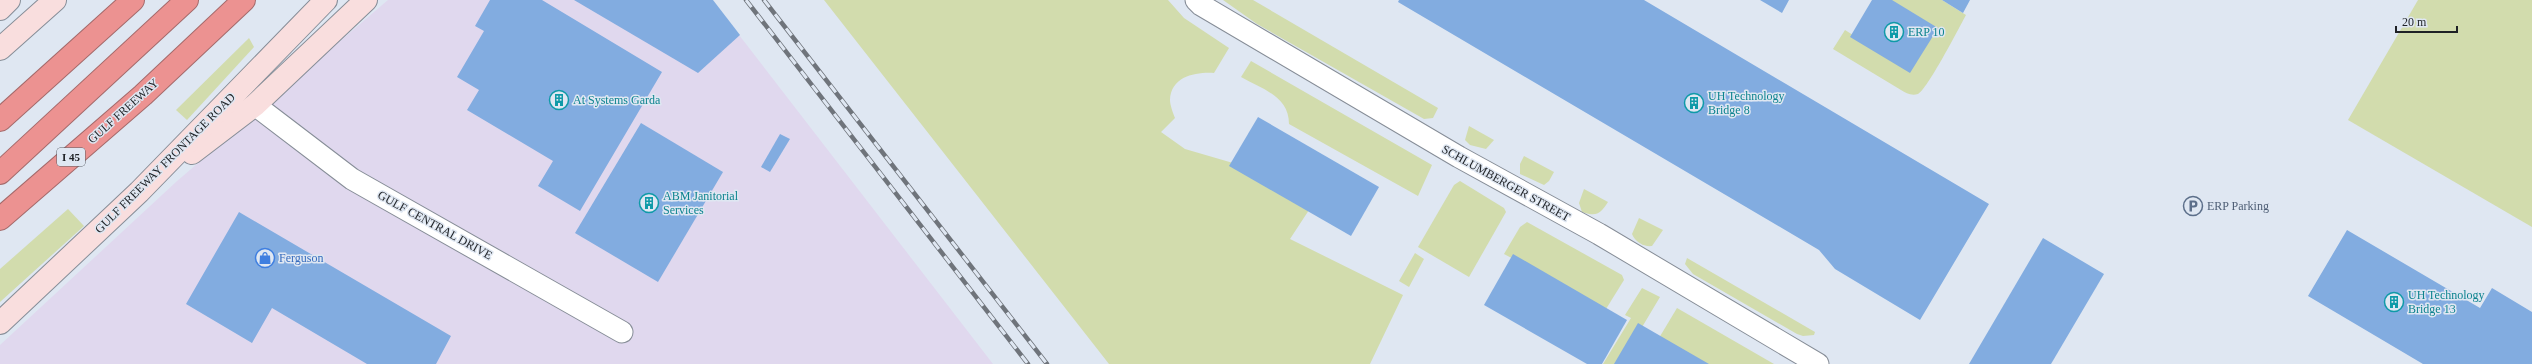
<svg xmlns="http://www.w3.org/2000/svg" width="2532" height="364" font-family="Georgia,serif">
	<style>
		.industrial { fill: #e0d8ee }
		.green { fill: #d2dcad }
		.building { fill: #82ace0 }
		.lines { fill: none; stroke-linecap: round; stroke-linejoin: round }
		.street-casing { stroke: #868d97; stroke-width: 23 }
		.secondary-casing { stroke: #868d97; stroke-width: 24 }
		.highway-casing { stroke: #a46a6b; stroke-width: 24 }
		.street { stroke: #fff; stroke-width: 21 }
		.secondary { stroke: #f9dede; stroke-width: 22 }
		.highway { stroke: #ec9291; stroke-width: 22 }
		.rail-casing { stroke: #6f747b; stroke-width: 4.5 }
		.rail { stroke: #dfe7f2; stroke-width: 3; stroke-dasharray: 9; stroke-linecap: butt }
		.labels { text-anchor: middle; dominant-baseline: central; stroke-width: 3; stroke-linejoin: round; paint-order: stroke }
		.shield { fill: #dfe7f2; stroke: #585c62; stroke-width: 1 }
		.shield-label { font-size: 11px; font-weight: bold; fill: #1e2125 }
		.culture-label { font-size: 12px; fill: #0d838f; stroke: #dfe7f2; text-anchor: start }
		.street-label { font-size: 12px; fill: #1e2125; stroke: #dfe7f2 }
		.service-label { font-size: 12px; fill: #4e5e75; stroke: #dfe7f2; text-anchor: start }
		.shop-label { font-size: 12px; fill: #366cbe; stroke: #dfe7f2; text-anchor: start }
	</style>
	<rect width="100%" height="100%" fill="#dfe7f2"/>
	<path class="industrial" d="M388,0H712L993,364H0V345L176,182Z"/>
	<g class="green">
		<path d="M824,0H1168L1184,18L1229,48L1214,73C1196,72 1171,76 1170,100C1170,105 1173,113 1175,118L1161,132L1185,149L1233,163L1309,210L1290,239L1403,295L1370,364H1109Z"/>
		<path d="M1223,0H1253L1438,108L1433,118L1424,119L1257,24Z"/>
		<path d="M1890,0H1942L1966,15C1959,28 1927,90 1918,94C1911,96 1906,93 1901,90L1833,49L1845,30L1910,71Z"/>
		<path d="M2418,0H2532V227L2348,120Z"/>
		<path d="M249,38L254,47L187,120L176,110Z"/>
		<path d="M1251,61L1432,165L1418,196L1289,124C1289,96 1262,89 1241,77Z"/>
		<path d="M1469,126L1494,140L1486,149L1470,145L1465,140Z"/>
		<path d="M1524,156L1554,172L1549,181L1544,185L1520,174V164Z"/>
		<path d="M1460,181L1504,208L1506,212L1469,277L1418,247L1454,185Z"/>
		<path d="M1584,189L1608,202C1600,214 1597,217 1582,212L1579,203Z"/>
		<path d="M68,209L84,226L0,302V269Z"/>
		<path d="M1639,218L1663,230L1652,246C1644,247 1635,242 1632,234Z"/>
		<path d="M1527,222L1622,275L1624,280L1606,309L1504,254L1520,227Z"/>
		<path d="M1415,253L1424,259L1409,287L1399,281Z"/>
		<path d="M1687,258L1815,332L1814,335L1803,336L1797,334L1693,274L1685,264Z"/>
		<path d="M1642,288L1660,297L1620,364H1603L1631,318L1625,315Z"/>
		<path d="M1677,308L1774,364H1704L1659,338Z"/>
	</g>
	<g class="building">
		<path d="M490,0H542L662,72L580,211L538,186L553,161L467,110L479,90L457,77L484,31L475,26Z"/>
		<path d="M574,0H713L740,35L698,73Z"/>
		<path d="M1399,0H1644L1989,204L1920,320L1835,269L1819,250L1398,2Z"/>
		<path d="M1760,0H1789L1782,13Z"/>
		<path d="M1872,0H1892L1938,28L1910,73L1850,37Z"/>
		<path d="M1942,0H1970L1963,13Z"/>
		<path d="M1258,117L1379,187L1351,236L1229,166Z"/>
		<path d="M641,123L723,172L658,282L575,233Z"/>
		<path d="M780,134L790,139L770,172L761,167Z"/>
		<path d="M239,212L451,336L436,364H367L272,308L252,343L186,304Z"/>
		<path d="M2347,230L2480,308L2492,288L2532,312V364H2423L2308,296Z"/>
		<path d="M2043,238L2104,274L2051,364H1969Z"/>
		<path d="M1513,254L1627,320L1602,364H1587L1484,305Z"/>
		<path d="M1638,323L1709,364H1614Z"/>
	</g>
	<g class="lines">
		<defs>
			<g id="street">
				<path d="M1196,0L1201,5L1459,157L1599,234L1818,364"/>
				<path d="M255,105L352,179L622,332"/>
			</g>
			<g id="secondary">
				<path d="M0,9L9,0"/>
				<path d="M0,49L55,0"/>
				<path d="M192,153L255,105L366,0"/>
				<path d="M0,323L139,192L326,0"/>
			</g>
			<g id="highway">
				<path d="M0,120L133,0"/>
				<path d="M0,173L187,0"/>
				<path d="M0,219L143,95L244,0"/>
			</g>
		</defs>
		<use href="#street" class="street-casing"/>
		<use href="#secondary" class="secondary-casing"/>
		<use href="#highway" class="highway-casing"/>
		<use href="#street" class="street"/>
		<use href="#secondary" class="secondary"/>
		<use href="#highway" class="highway"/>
		<defs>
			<g id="rail">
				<path d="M746,0L1028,364"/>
				<path d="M764,0L1047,364"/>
			</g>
		</defs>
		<use href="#rail" class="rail-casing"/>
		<use href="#rail" class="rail"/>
	</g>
	<defs>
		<symbol id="building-ring" viewBox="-11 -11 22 22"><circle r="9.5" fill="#dfe7f2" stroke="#0f9aa8" stroke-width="1.5"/><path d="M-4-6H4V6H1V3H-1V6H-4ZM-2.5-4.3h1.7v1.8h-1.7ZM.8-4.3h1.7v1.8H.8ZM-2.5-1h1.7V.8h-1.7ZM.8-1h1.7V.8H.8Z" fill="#0f9aa8"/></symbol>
		<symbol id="parking-ring" viewBox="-11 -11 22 22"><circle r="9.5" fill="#dfe7f2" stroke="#5c6f8a" stroke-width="1.5"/><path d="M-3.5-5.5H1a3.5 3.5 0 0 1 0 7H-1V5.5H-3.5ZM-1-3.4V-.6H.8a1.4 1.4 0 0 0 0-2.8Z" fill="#5c6f8a"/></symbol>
		<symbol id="shop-ring" viewBox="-11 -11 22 22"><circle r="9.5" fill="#dfe7f2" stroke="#3f7fe0" stroke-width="1.5"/><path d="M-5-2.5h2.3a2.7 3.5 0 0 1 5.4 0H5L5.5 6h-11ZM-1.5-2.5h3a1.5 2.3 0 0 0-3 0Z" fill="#3f7fe0"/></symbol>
	</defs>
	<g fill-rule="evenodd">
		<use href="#building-ring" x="1883" y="21" width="22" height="22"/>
		<use href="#building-ring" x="548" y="89" width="22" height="22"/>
		<use href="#building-ring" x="1683" y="92" width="22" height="22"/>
		<use href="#building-ring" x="638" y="192" width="22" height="22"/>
		<use href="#parking-ring" x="2182" y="195" width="22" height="22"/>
		<use href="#shop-ring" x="254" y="247" width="22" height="22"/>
		<use href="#building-ring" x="2383" y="291" width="22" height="22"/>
	</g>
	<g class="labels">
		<rect class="shield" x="57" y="148" width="28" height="18" rx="3"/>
		<g class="shield-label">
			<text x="71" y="157">I 45</text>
		</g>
		<g class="culture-label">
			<text x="1908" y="32">ERP 10</text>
			<text x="1708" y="96">UH Technology<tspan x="1708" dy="14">Bridge 8</tspan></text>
			<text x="573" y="100">At Systems Garda</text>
			<text x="663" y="196">ABM Janitorial<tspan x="663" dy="14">Services</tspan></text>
			<text x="2408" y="295">UH Technology<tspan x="2408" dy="14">Bridge 13</tspan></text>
		</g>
		<g class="street-label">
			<text transform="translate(123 111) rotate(-42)">GULF FREEWAY</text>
			<text transform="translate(165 163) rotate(-45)">GULF FREEWAY FRONTAGE ROAD</text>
			<text transform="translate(1506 183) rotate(29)">SCHLUMBERGER STREET</text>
			<text transform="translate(435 225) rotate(29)">GULF CENTRAL DRIVE</text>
		</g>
		<g class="service-label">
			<text x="2207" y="206">ERP Parking</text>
		</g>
		<g class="shop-label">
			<text x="279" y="258">Ferguson</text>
		</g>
	</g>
	<path d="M2396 26v6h61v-6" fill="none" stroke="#1e2125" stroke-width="2"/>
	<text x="2402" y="26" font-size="12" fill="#1e2125" stroke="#dfe7f2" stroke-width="3" paint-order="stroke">20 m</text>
</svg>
